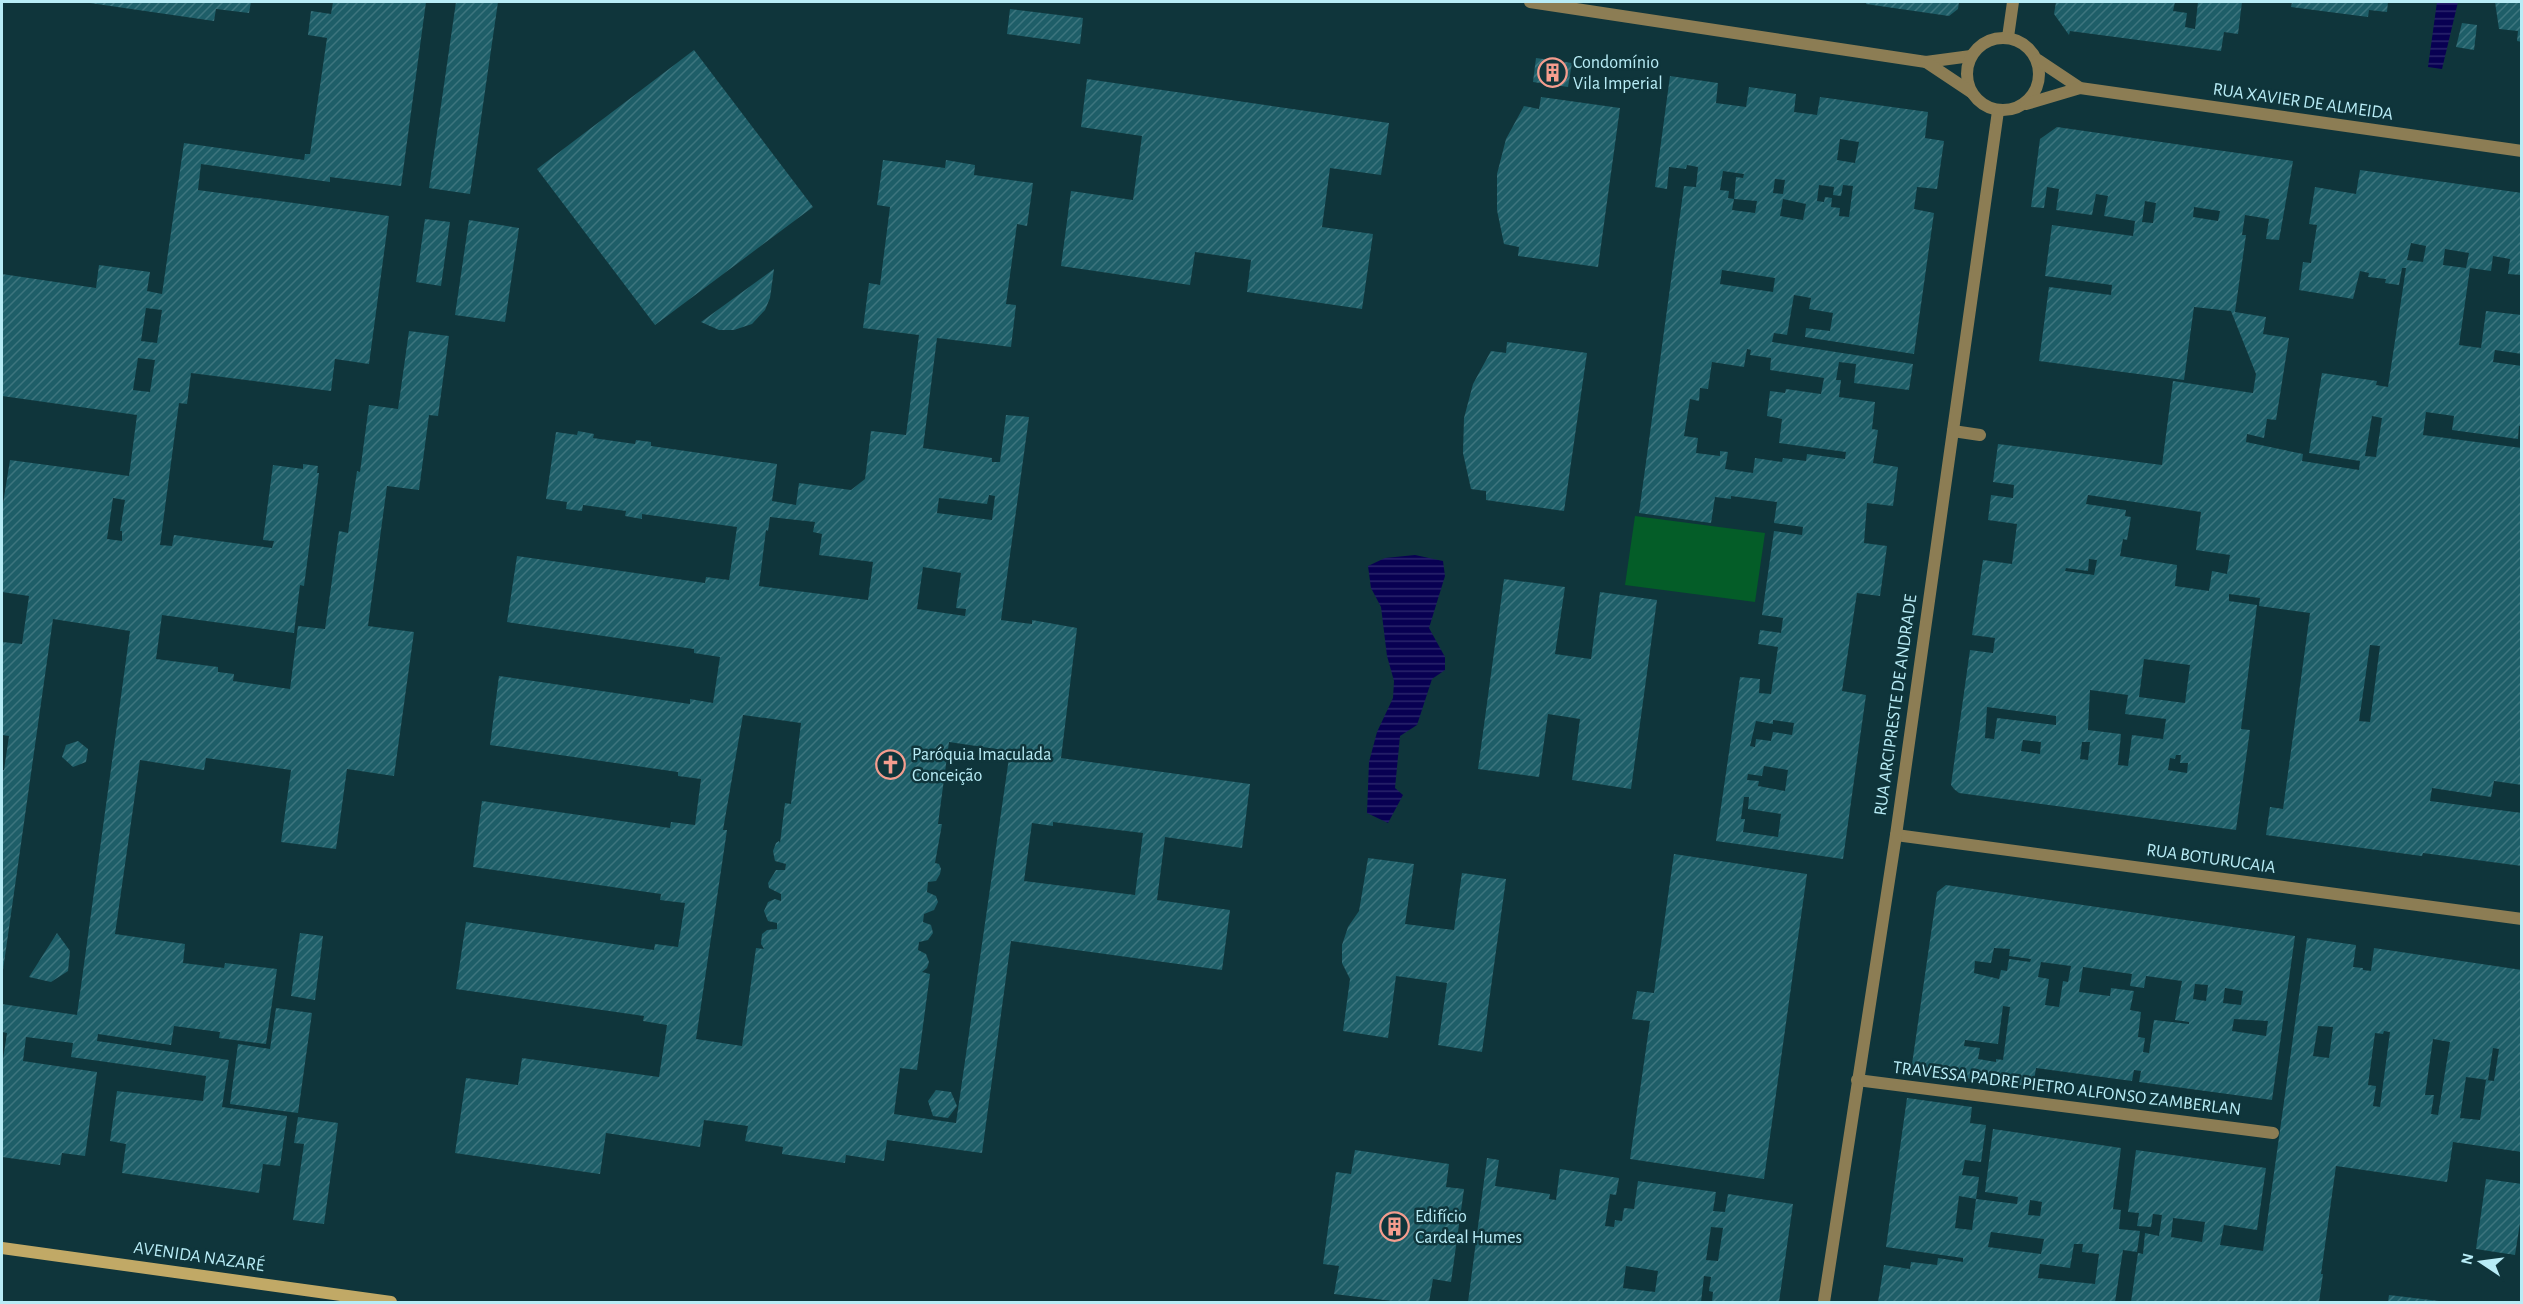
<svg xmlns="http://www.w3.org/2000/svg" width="2523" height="1304" font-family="'Alegreya Sans',sans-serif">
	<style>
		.green { fill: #045d28 }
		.water { fill: url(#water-rules) }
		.building { fill: url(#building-hatch); fill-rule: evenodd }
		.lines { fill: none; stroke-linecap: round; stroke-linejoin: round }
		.street { stroke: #8c7d54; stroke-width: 12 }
		.secondary { stroke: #c1a966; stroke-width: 12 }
		.labels { text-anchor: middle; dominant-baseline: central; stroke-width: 5; stroke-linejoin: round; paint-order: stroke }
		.poi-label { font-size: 18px; fill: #b8ecf6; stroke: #0f353b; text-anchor: start }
		.street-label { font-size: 18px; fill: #b8ecf6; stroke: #0f353b }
	</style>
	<defs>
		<pattern id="water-rules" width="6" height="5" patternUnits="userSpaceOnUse" patternTransform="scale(1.5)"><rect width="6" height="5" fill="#080052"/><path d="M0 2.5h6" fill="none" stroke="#2a256c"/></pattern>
		<pattern id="building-hatch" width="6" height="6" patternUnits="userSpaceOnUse" patternTransform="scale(1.5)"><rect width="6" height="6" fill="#1e5e68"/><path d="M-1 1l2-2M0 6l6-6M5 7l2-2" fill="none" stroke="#3d757e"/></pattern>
	</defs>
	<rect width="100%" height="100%" fill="#0f353b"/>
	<path class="green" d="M1635,516L1765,533L1755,602L1625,585Z"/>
	<g class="water">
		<path d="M2437,2H2458L2442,69L2428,67Z"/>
		<path d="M1415,555L1443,561L1445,576L1429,628L1445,657V670L1432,679L1417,725L1400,736L1395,788L1403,795L1388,823L1367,813L1369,762L1377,732L1393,698L1394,681L1387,656L1381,607L1371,588L1368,566L1385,558Z"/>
	</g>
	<g class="building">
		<path d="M83,2H251L249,13L216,9L214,21Z"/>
		<path d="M333,2H426L401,186L330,177V182L201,164L198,190L389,216L369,364L335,359L331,391L191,373L187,404L179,403L160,545L172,546L174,535L272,548L274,541L263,540L273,465L303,469V464L318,466L317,473H319L304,586L300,585L294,633L162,615L156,659L218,667V672L234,674L233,681L290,689L298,626L325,629L339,531L348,533L357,471L360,472L369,405L398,409L409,331L449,336L438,416L429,415L419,490L387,486L368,626L414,632L394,776L347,769L336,849L281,842L291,770L206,758L204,770L140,760L115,934L185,944L183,963L224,968L225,963L277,969L266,1044L219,1038L220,1032L174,1026L171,1045L98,1034L97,1041L229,1060L222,1107L287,1116L280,1166L263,1164L259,1193L122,1173L126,1144L110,1141L117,1091L203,1101L206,1076L71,1057L73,1043L26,1037L23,1061L97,1072L85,1156L62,1153L60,1165L2,1157V1059H3L7,1033L2,1032V1004L77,1015L130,631L53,619L2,977V770H4L9,736L2,735V642L22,644L29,596L2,592V510L10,460L129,476L137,415L2,396V274L96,288L99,265L150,272L147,291L162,294L184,143L304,160L305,154H310L327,38L308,35L311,11L331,14ZM146,308L162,310L157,343L141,341ZM138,358L155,360L150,392L133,390ZM113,498L125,500L120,531H122V541L107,539Z"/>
		<path d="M456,2H498L470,194L429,188Z"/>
		<path d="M1866,2H1959L1958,9L1949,16L1866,4Z"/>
		<path d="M2056,2H2175L2173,11L2187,13L2185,27L2195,29L2198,2H2242L2238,34L2224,32L2221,51L2070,31L2069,35L2054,14Z"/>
		<path d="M2292,2H2388L2387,12L2369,10L2368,17L2291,7Z"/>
		<path d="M2495,2H2522V42L2517,41L2518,31L2499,29Z"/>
		<path d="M1010,9L1083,18L1080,44L1007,34Z"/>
		<path d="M2462,23L2477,25L2474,50L2456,47Z"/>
		<path d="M694,50L813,207L655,325L537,169Z"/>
		<path d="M1536,58L1572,63L1568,87L1533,82Z"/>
		<path d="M1670,76L1718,83L1716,103L1746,107L1749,87L1796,94L1794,112L1817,115L1820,97L1928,112L1925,138L1944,141L1937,189L1917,187L1914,209L1934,213L1914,354L1805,337L1806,328L1830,331L1833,313L1809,309L1811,298L1794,295L1787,335L1774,333L1772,342L1913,364L1909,390L1854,383L1856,364L1839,362L1836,380H1841L1839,397L1875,402L1872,429L1878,430L1873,463L1898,467L1893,506L1867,503L1864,543L1887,546L1880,596L1857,593L1842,691L1866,695L1843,859L1716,841L1740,677L1760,679L1759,693L1771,694L1778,647L1758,644L1760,630L1781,633L1783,618L1762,615L1774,531L1802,535L1803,527L1774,523L1777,502L1731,496V499L1715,497L1711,523L1639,513L1684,186L1696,187L1698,167L1687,165L1686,169L1669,167L1667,189L1655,187ZM1840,139L1859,142L1855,163L1837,160ZM1723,171L1744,174L1743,178L1736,177L1734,199L1757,201L1755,213L1732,210L1734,199L1728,198L1729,191L1720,190ZM1775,179L1785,180L1783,194L1773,193ZM1819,185L1834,187L1833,195L1841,196L1843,185L1853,186L1849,217L1839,216L1840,208L1831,207L1832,198L1825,197L1824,202L1817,201ZM1783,199L1806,204L1803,220L1780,216ZM1722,270L1775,278L1773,292L1720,284ZM1747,349L1751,350L1750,355L1771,358L1770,370L1824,378L1821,394L1786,389L1785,393L1770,391L1767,416L1782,419L1779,443L1846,452L1845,459L1807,454L1806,461L1783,458L1782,462L1755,458L1753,473L1725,469L1728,452L1720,451V456L1696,453L1698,438L1684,436L1690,399L1699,401L1700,388L1708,389L1712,362L1744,367ZM1773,720L1794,723L1792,735L1773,732L1771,741L1756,739L1755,747L1750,746L1756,721L1773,724ZM1764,766L1788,770L1785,791L1758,786L1759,781L1747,780L1748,774L1762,776ZM1744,797H1749L1748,809L1781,814L1778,837L1743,832L1745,819H1741Z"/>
		<path d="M1087,79L1389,123L1381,175L1330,168L1322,227L1373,234L1362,309L1247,292L1251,260L1195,252L1190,285L1061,266L1071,191L1133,200L1142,136L1081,127Z"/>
		<path d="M1541,97L1620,108L1598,267L1518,256L1519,247L1504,244L1497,210V174L1506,139L1524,106L1539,109Z"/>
		<path d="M2057,127L2293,161L2279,240L2266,239L2269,219L2245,215L2242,235H2246L2235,312L2266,317L2263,334L2289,338L2276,420L2267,419L2264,438L2247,434L2246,442L2303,454L2302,461L2359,470L2360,461L2309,453L2322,373L2377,381L2376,385L2388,387L2406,268H2402L2399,285L2385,283L2386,279L2368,277L2369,273L2360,271L2353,299L2299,290L2303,262L2311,263L2317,225L2309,224L2315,187L2356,194L2360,170L2522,193V275L2508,274L2510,259L2493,256L2491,271L2470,268L2459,345L2481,348L2486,311L2522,315V354L2495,350L2493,362L2522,366V426H2519L2518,439L2452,430L2454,416L2426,412L2423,435L2522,448V785L2494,781L2491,797L2432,788L2430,801L2522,813V866L2423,853L2422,856L2266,835L2270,807L2283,809L2310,613L2259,606L2260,598L2229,594V601L2257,605L2241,729L2250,730L2236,830L1959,793L1954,789L1951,785L1970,650L1993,653L1995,638L1972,635L1983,560L2012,564L2017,524L1988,520L1991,495L2013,498L2014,485L1993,482L1998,444L2162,465L2173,381L2253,393L2256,374L2231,311L2194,307L2184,380L2039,361L2049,287L2111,295L2112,285L2045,276L2052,225L2133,236L2135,221L2104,216L2108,196L2096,194L2092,215L2056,210L2059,189L2047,187L2044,208L2031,207L2040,139ZM2145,201L2156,203L2153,223L2142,222ZM2194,207L2220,211L2218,221L2193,217ZM2411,243L2426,246L2423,262L2407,260ZM2445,249L2469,253L2466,268L2443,265ZM2372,416L2382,418L2376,457L2365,456ZM2088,495L2201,512L2196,550L2230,555L2227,574L2212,571L2209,591L2175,586L2177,565L2120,556L2123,539L2127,540L2131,517L2125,516L2126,510L2086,504ZM2089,559L2097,560L2094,575L2065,571L2066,568L2088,571ZM2370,645L2380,646L2370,722L2359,721ZM2144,659L2190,665L2185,703L2139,697ZM2090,690L2128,695L2125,714L2166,719L2163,739L2132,735L2128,766L2118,765L2121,734L2088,730ZM1987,707L2056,716V725L1997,718L1994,739L1985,738ZM2023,740L2041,742L2040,754L2021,751ZM2082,742H2090L2088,760L2080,759ZM2176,755H2181L2180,763H2188L2187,773L2168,770L2170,758L2175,759Z"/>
		<path d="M883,160L945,168L946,160L975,165L974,175L1033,183L1027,226L1017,224L1006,304L1016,305L1011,347L937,338L923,448L992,458V462H1000L1006,415L1029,417L1001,620L1032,624V620L1077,628L1061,758L1250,784L1242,848L1165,837L1157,900L1230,910L1222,970L1011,941L982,1153L887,1140L884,1161L846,1155L845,1163L782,1154L783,1147L745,1141L748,1126L704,1120L700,1147L606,1133L600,1174L455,1153L466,1078L518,1085L522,1058L659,1077L667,1025L643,1021L644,1016L456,989L466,922L654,950L655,944L678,947L685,903L660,900L661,894L473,867L482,801L670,828L671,822L695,825L701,779L678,776V772L490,745L499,676L690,704V699L713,703L720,657L694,653V649L507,622L517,556L705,583L706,577L729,580L737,527L642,514V519L625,516L626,511L583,505L582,511L566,509L567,502L546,499L556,432L577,435L578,431L594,434L593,438L635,444L636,440L651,442V446L777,464L772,501L796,505L799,483L851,490L865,479L871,431L906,435L919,335L863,328L869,283L880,285L890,207L877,205ZM989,495L995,496L992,520L937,513L939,498L987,504ZM770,517L815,522L813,532L822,534L819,555L873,562L868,600L759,586L766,530L768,531ZM923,567L961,573L956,608L966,609L965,616L917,609ZM743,715L801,723L791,804L785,803L780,843L779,841L776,843L773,851L775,861L786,864L785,870H776L768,883L769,888L781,894V901L775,899L768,902L764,911L768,921L777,923V929L767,930L762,934L761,944L764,949L756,948L742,1046L696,1039L727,830H723ZM949,742L1010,751L956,1123L894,1114L900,1068L917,1070L930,974L922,972L927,968L929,962L926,954L918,950L919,942L928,940L933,933L931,925L923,922L924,914L934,910L938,902L936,896L927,892L928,882L936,881L940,874L941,869L939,864L935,863L942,824H938ZM1053,822L1143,833L1135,895L1024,881L1032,823L1053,826Z"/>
		<path d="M425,219L450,222L441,286L416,282Z"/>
		<path d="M469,220L519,228L505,322L455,315Z"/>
		<path d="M774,269L770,298L765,310L752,324L734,330H719L701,322Z"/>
		<path d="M1507,342L1587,353L1564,511L1486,500V491L1471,489L1463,453L1464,418L1473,384L1491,351L1506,353Z"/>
		<path d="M1504,579L1565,587L1555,654L1591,659L1600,592L1657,600L1631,789L1572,780L1580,719L1548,714L1539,777L1478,769Z"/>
		<path d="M78,741L88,749L86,762L73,767L62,757L66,745Z"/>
		<path d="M1674,854L1807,874L1764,1179L1630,1159L1650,1021L1632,1019L1637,991L1654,993Z"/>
		<path d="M1368,858L1414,864L1405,924L1454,930L1462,873L1506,879L1482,1052L1438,1045L1447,983L1396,976L1388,1038L1343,1031L1350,979L1342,963V945L1348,927L1359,911Z"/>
		<path d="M1946,885L2295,936L2272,1100L2139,1082L2141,1071L2134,1070L2132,1081L2036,1068L2033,1087L1911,1071L1937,892ZM1994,948L2010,949L2009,956L2031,959L2030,962L2009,959L2007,971L2001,970L1999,979L1974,973L1975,961L1991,963ZM2041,962L2071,966L2068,982L2063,981L2059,1007L2045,1005L2049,979L2038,977ZM2083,967L2132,974L2130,986L2144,988L2146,976L2182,981L2175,1020L2189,1022V1024L2154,1020L2149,1053L2143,1052L2145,1038L2138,1037L2141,1012L2130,1010L2134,991L2111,988L2110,996L2079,992ZM2195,984L2208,985L2206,1001L2193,999ZM2225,988L2243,991L2241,1005L2223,1003ZM2003,1006L2010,1007L2003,1060L1996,1059V1062L1978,1059L1980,1048L1964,1046L1965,1040L1998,1044ZM2234,1019L2268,1021L2266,1036L2232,1031Z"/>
		<path d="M57,933L70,951L68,971L51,982L29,977Z"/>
		<path d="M300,933L323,936L315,1000L291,996Z"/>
		<path d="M2307,938L2356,945L2353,967L2363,968V970L2371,971L2374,948L2522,970V1152L2453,1142L2447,1182L2336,1166L2321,1274H2323L2319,1302H2131L2138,1253L2143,1254L2145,1233L2159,1236L2162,1215L2153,1214L2151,1227L2137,1226L2139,1213L2128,1212L2136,1150L2266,1168L2257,1230L2224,1225L2220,1245L2263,1251ZM2318,1026L2333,1027L2329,1058L2313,1056ZM2384,1031L2390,1032L2380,1107L2373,1106L2376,1086L2368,1085L2375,1033L2383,1034ZM2433,1039L2450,1042L2438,1115L2431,1114L2434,1095H2425ZM2493,1048L2499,1049L2494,1081L2486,1080L2480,1120L2460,1118L2466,1077L2488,1080ZM2173,1218L2205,1222L2202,1242L2171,1237Z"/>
		<path d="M276,1008L312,1013L298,1113L230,1104L238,1044L270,1049Z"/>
		<path d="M936,1090L951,1092L957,1106L948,1118L933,1116L928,1101Z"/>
		<path d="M1907,1098L1972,1107L1970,1123L1986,1125L1981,1162L1965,1160L1962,1175L1979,1177L1976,1199L2017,1204L2018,1197L1985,1192L1993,1129L2121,1148L2113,1209L2121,1210L2119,1229L2140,1231L2137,1252L2123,1250L2115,1302H1878L1884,1265L1910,1269L1911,1262L1937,1265L1938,1258L1963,1262V1258L1886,1247ZM1959,1196L1976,1199L1972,1230L1955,1228ZM2030,1200L2042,1202L2040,1216L2028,1215ZM1991,1232L2044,1239L2041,1254L1988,1247ZM2074,1244H2083L2082,1252L2099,1254L2095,1284L2038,1278L2040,1264L2070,1268Z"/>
		<path d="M298,1117L338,1123L324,1224L293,1220L304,1144L294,1143Z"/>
		<path d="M1355,1150L1449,1164L1446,1187L1464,1189L1451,1282L1433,1279L1429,1302H1401L1334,1294L1339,1266L1323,1264L1336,1172L1351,1174Z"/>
		<path d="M1487,1158L1499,1160L1495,1186L1550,1194L1549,1199L1556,1200L1560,1169L1619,1178L1616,1195L1610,1194L1605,1226L1614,1227L1615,1220L1622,1221L1624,1208L1634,1209L1638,1181L1716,1192L1713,1211L1725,1212L1728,1194L1793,1204L1779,1302H1712L1713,1292L1709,1291L1711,1277L1704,1276L1701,1302H1468ZM1711,1227L1723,1228L1718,1261L1706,1260ZM1626,1266L1658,1271L1655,1292L1623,1288Z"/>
		<path d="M2486,1179L2522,1184V1210L2515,1255L2476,1249Z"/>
		<path d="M2389,1295L2439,1301V1302H2388Z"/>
	</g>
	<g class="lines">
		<g class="street">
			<path d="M1530,2L1926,62L1971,56"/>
			<path d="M2008,37L2013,2"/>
			<circle cx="2003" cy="74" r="36"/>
			<path d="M2038,60L2080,88L2522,151"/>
			<path d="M1926,62L1971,92"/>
			<path d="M2026,104L2080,88"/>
			<path d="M1953,431L1980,435"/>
			<path d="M1896,835L2522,919"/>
			<path d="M1857,1080L2273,1133"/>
			<path d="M1824,1302L1896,835L1998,111"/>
		</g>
		<path class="secondary" d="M2,1248L391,1302"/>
	</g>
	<defs>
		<symbol id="building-ring" viewBox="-11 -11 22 22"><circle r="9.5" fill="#0f353b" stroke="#f59d8e" stroke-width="1.5"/><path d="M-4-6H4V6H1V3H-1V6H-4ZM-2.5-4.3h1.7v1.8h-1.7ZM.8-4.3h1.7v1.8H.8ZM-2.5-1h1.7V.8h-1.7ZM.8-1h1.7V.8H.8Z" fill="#f59d8e"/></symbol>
		<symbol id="church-ring" viewBox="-11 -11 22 22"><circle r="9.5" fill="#0f353b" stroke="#f59d8e" stroke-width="1.5"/><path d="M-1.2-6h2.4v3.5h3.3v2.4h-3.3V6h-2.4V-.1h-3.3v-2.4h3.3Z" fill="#f59d8e"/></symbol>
	</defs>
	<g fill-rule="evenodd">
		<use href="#building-ring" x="1536" y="56" width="33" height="33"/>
		<use href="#church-ring" x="874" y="748" width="33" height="33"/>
		<use href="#building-ring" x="1378" y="1210" width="33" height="33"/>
	</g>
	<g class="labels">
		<g class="poi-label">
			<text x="1573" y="63">Condomínio<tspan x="1573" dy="21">Vila Imperial</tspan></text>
			<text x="912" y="755">Paróquia Imaculada<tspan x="912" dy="21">Conceição</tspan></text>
			<text x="1415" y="1217">Edifício<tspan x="1415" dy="21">Cardeal Humes</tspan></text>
		</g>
		<g class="street-label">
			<text transform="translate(2303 102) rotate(8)">RUA XAVIER DE ALMEIDA</text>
			<text transform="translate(1896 705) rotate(-82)">RUA ARCIPRESTE DE ANDRADE</text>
			<text transform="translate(2211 859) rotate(8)">RUA BOTURUCAIA</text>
			<text transform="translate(2067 1089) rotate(7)">TRAVESSA PADRE PIETRO ALFONSO ZAMBERLAN</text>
			<text transform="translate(199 1257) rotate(8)">AVENIDA NAZARÉ</text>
		</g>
	</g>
	<rect width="2523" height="1304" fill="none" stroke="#b8ecf6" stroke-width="6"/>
	<g transform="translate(2481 1262) rotate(283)" stroke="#0f353b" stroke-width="4.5" paint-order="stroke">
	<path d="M0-4.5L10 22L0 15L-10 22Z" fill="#b8ecf6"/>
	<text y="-9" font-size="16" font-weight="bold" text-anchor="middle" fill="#b8ecf6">N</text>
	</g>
</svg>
